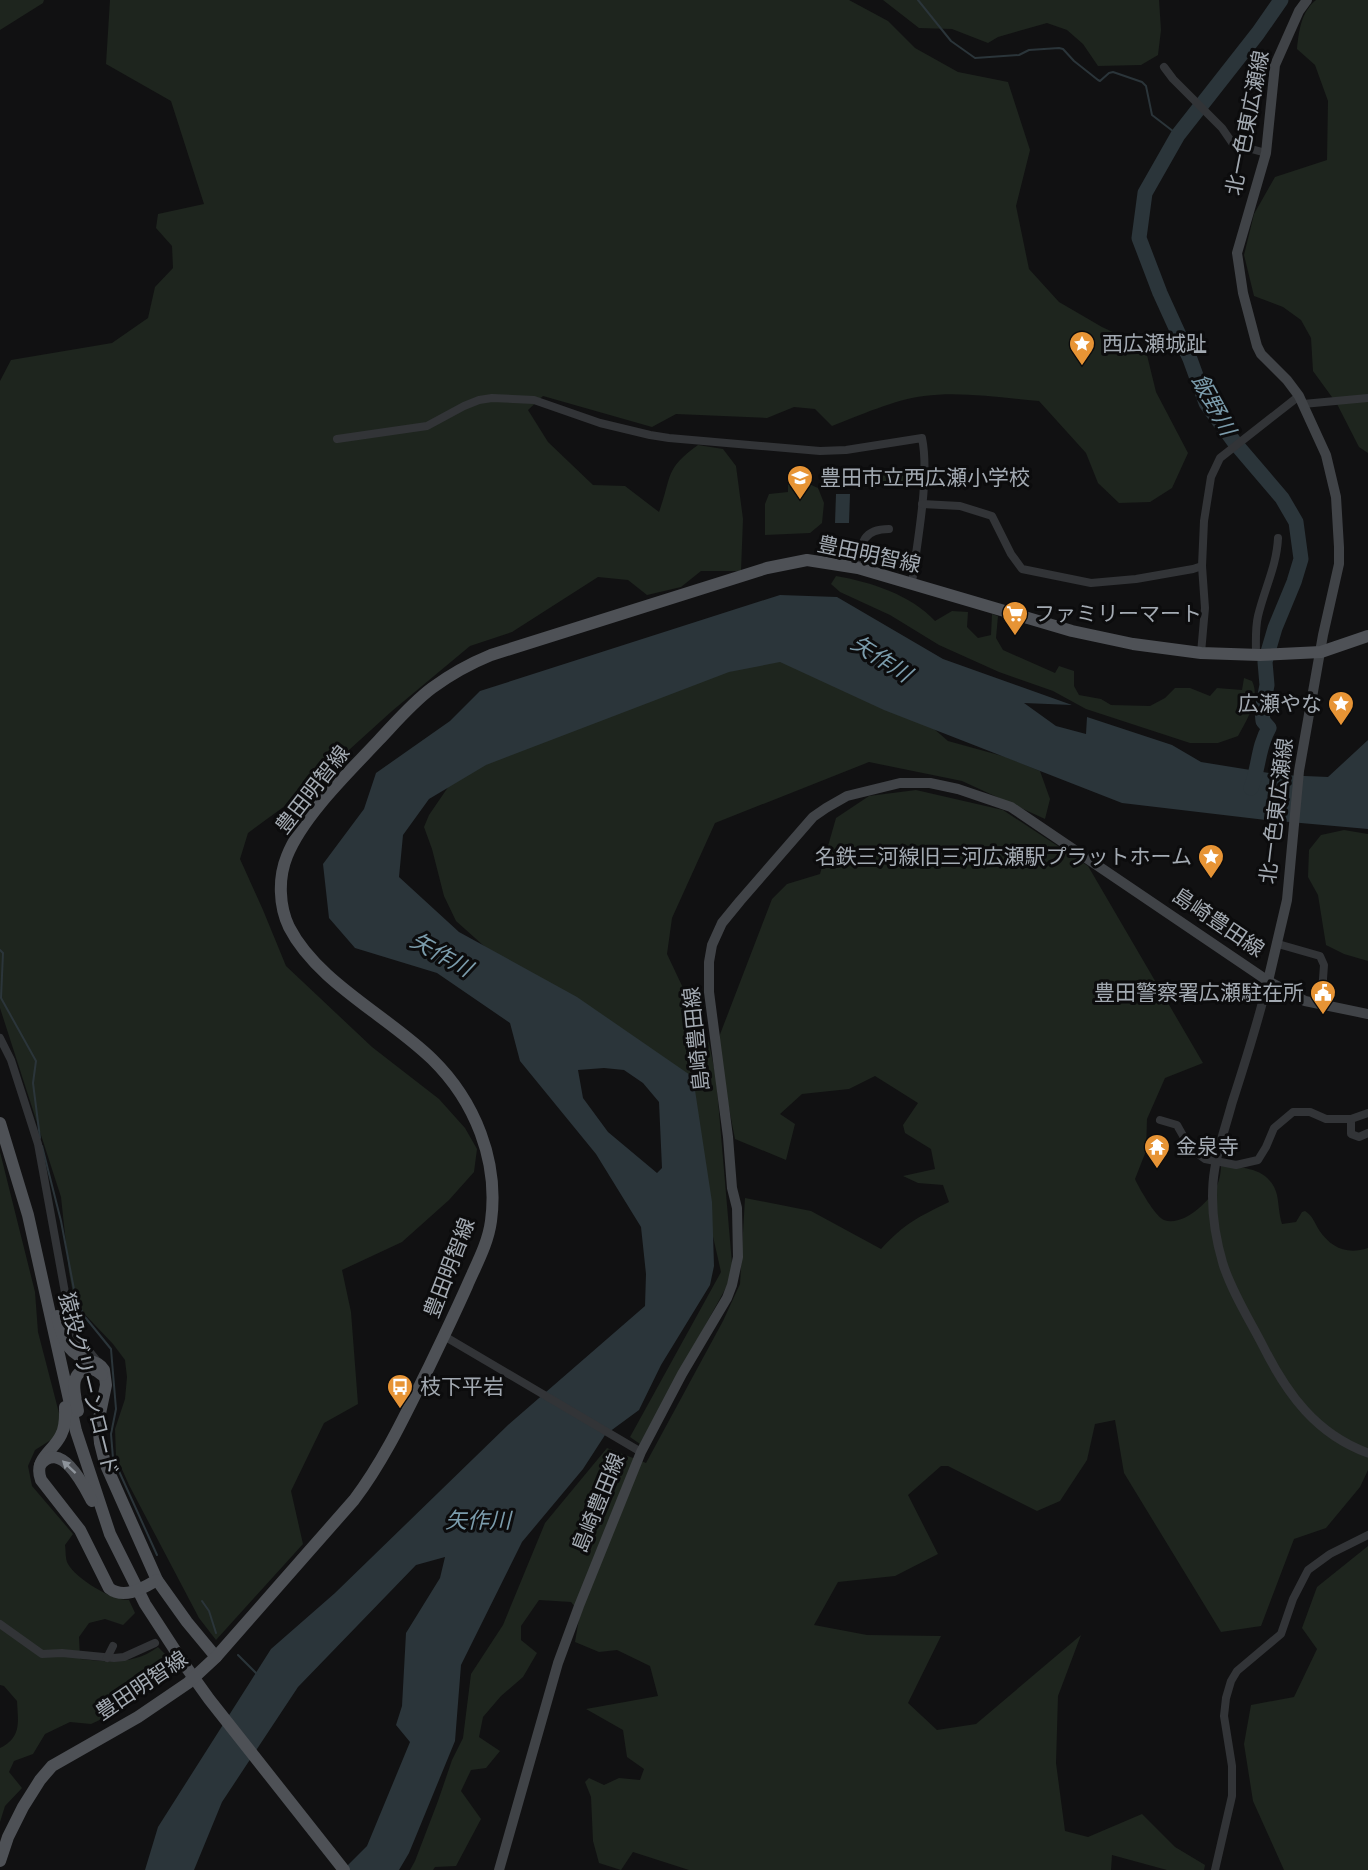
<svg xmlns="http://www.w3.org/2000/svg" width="1368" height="1870" font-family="'Alegreya Sans','Noto Sans JP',sans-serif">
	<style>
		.green { fill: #1e251e }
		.water { fill: #2b353a; fill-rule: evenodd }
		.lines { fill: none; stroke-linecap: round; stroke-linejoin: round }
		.stream { stroke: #2b353a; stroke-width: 2 }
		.river { stroke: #2b353a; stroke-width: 15 }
		.minor { stroke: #323437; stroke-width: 8 }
		.tertiary { stroke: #323437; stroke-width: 9 }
		.secondary { stroke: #404347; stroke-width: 10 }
		.primary { stroke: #4e5156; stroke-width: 12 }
		.oneway { fill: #8e949b }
		.labels { text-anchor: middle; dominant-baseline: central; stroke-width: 6; stroke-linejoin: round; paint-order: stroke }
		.street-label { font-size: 21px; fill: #a3aab2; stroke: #0c0c0d }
		.poi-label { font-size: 21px; fill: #a3aab2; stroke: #0c0c0d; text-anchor: start }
		.water-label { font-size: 22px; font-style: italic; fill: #7b9cac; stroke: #0c0c0d }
	</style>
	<rect width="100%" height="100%" fill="#111112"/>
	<g class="green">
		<path d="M0,0H44L43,3L0,30Z"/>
		<path d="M110,0H849L888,21L915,48L958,72L1008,82L1030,150L1016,206L1029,269L1059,302L1102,327L1145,347L1156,392L1188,453L1172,488L1150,502L1119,503L1098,483L1086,453L1039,401C1001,398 961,391 924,396C896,399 858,416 832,426L815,409L794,407L767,418L676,414L652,427L543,396L528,410L548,442L593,485L625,486L659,512C672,477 664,469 698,445L723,449L736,466L743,519L741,571H701L681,587L647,595L628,580L598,577L512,632L470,646L392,711L297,797L248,833L240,859L263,910L286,966L372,1047L439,1099L465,1128L477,1149L474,1172L449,1200L402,1242L342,1270L351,1312L358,1404L324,1423L291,1491L303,1544L216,1640L199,1618L129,1485L116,1456L115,1429L125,1399L127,1377L125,1360L113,1344L75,1304L69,1272L61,1197L0,1008V381L11,360L112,343L148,318L155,287L173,268L172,246L156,228L158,214L204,204L171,101L106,64Z"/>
		<path d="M883,0H1159L1161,30L1158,55L1141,65L1098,66L1083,44L1067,30L1047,23L998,37L988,43L952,29L919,28Z"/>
		<path d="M1316,0H1368V453L1359,447L1337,404L1313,371L1311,338L1301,320L1283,307L1254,296L1244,255L1254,214L1275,177L1327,160L1328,101L1315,65L1297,49C1299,31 1301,12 1316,0Z"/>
		<path d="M865,469H910V482L904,484H864Z"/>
		<path d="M788,479L800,480L818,488L824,503L822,523L810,533L765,535V504L769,494L788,492Z"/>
		<path d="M836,576C871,582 911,595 935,621L952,611L968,612L967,627L978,638L991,635L992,614L998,616L996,638L1003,650L1055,673L1059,666L1074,671V686L1079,695L1101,699L1111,705L1150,706L1165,698L1175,688H1190L1210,696L1217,688L1242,690L1244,678L1252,681C1261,699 1246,721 1238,736L1218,743H1190L1086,709L1053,691L999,672L939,645L890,615L840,592L831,584Z"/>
		<path d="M793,653L919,716L948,741L1006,757L1040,771L1050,799L1045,819L962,781L869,762L715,823L672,918L667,954L709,1043L716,1077L733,1275L640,1444L630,1437L721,1272L703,1192L692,1088L503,963L456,921L444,896L432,849L424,827L429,815L455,777L697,677Z"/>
		<path d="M916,790L1003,810L1088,866L1203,1063L1165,1078L1147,1119L1146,1151L1135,1179C1139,1188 1155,1216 1164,1220C1182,1227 1208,1203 1216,1188C1219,1182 1221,1173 1221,1166C1244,1167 1270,1168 1277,1195C1279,1205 1279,1215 1282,1224L1296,1222L1302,1212L1305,1211C1313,1216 1314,1222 1319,1230C1331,1248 1347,1255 1368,1248V1470L1360,1487L1326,1528L1294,1539L1261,1626L1221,1632L1124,1473L1115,1420L1095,1424L1087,1460L1060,1501L1037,1511L948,1466H941L908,1495L938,1554L895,1576L838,1582L814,1625L867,1635L941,1636L908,1703L937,1730L976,1724L1081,1635L1058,1696L1056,1763L1065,1831L1088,1837L1142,1814L1175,1847L1205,1865L1204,1870H1167L1112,1855L1111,1870H689L633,1852L621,1870L599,1863L593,1841L591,1797L585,1782L589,1778L604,1785L619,1778L640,1780L644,1769L627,1757L623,1730L586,1709L658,1696L650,1666L617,1650L599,1652L575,1642L580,1613L571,1602L539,1600L521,1626V1640L537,1653L523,1677L501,1696L483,1717L479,1737L500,1751L486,1768L471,1770L461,1791L481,1819L456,1866L435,1867L433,1870H410L415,1861L438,1801L452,1760L463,1738L471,1674L503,1625L545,1523L607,1448L646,1463L723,1321L740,1284L745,1198L811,1211L881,1249C904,1224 918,1217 949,1202L943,1185L918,1183L903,1176L935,1169L931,1149L905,1133L903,1125L918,1103L875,1076L849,1089L802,1094L780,1114L795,1124L786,1160L735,1139L724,1083L719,1037L772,899L787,884L820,874L836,818L869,796Z"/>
		<path d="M1344,830L1368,834V961L1344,954L1326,945L1318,895L1308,877L1309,850L1321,835Z"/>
		<path d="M0,1152L35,1292L38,1332L59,1413L60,1425L54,1438L35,1450L28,1466L32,1486L73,1534L65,1545C66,1551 65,1559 68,1564C76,1579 113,1601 129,1600L135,1613L123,1625L105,1619L89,1623L79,1637L80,1659C108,1662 134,1665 158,1647L166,1655L107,1699L104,1718L91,1724L70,1722L45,1734L33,1754L14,1761L9,1772L22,1788L5,1806L0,1822V1748C22,1737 18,1722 17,1701L4,1686L0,1685Z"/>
		<path d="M1368,1546V1870H1284L1253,1801L1244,1744L1251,1705L1294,1697L1317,1649L1302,1628L1317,1587Z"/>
	</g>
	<g class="water">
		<path d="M836,494H850L849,523H835Z"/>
		<path d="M780,595L837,597L943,659L1072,705L1024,703L1056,726L1086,734L1087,717L1172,745L1201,762L1281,775L1328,777L1368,740V829L1266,820L1122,803L884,710L780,662L729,672L486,765L429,799L403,835L399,877L459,932L577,997L693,1077L712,1202L714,1266L710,1285L661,1365L639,1410L605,1435L583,1469L522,1542L461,1665L455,1741L409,1853L399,1870H343L367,1846L410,1742L396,1725L402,1706L406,1633L440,1578L445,1557L416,1565L298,1687L222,1802L194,1870H145L158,1827L271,1649L335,1593L508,1425L645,1306L646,1274L641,1227L596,1154L520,1061L510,1023L437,973L355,948L329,918L323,864L364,809L376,773L450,721L480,691ZM604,1068L624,1070L643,1083L659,1102L662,1168L657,1173L608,1132L583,1098L578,1070Z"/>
	</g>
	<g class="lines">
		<g class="stream">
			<path d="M918,0L951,41L975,58L1019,55L1029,50L1059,48L1063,49L1074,61L1098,80L1100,81L1109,73L1113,72L1142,82L1146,86L1152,115L1178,135"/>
			<path d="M0,950L3,953L1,998L36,1061L33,1083L40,1138"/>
			<path d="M42,1146L61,1221L76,1300L85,1317L111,1349L116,1409L111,1434L113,1458L157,1555"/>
			<path d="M202,1601L209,1611L216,1633"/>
			<path d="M238,1655L257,1674"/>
		</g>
		<path class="river" d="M1251,788C1259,768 1258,746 1269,728L1263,721L1262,711L1267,685L1265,662L1275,628L1294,582L1301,559L1296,522L1282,498L1235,443L1206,403L1190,359L1160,293L1139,238L1145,193L1178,135L1258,33L1281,0"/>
		<g class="minor">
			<path d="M1164,67L1173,79L1222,128L1233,144L1266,153"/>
			<path d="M1303,404L1368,398"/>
			<path d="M337,439L427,426L464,406L479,400L492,398L534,400L600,423L650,435L669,438L820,451L846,450L922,438C930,477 917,542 912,583"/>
			<path d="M922,504L960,506L992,516L1011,554L1022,569L1091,583L1136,579L1193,569L1202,566"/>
			<path d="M858,568C861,545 861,529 889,529"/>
			<path d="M1201,653L1205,608L1202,566L1204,521L1211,477L1220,458L1299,396"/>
			<path d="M1256,655C1256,642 1255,629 1258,616C1264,590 1277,565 1278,538"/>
			<path d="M1278,944L1320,956L1324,965L1321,1006"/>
			<path d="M0,1038L11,1060L38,1144L70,1320L76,1335L98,1362"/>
			<path d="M1351,1119V1134L1359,1137L1368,1133"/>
			<path d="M1160,1120L1177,1125L1186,1141L1194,1151L1205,1159L1236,1165L1258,1160L1266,1147L1274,1128L1293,1112H1310L1326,1119H1351L1368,1113"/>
			<path d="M444,1336L641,1452"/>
			<path d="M0,1624L42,1654L62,1653L114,1658L124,1657L155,1643"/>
			<path d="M107,1658L113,1646"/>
			<path d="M1215,1870L1232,1796V1766L1224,1716L1226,1698L1231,1681L1237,1671L1281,1634L1293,1599L1308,1570L1330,1554L1368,1535"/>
		</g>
		<path class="tertiary" d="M1268,981C1258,1022 1245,1063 1232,1103C1225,1129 1215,1156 1213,1183C1211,1210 1215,1237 1223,1264C1232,1292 1249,1319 1263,1346C1287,1394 1316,1434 1368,1453"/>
		<g class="secondary">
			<path d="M1268,981L1287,900L1299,771L1323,635L1339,564V547L1336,497L1326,455L1299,396L1287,380L1261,354L1257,346L1243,293L1237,253L1266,153L1275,65L1299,11L1307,0"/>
			<path d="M499,1870L558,1663L579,1606L641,1452L682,1374L727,1298L732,1285L738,1257L737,1208L732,1188L728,1137L709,992V962L712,945L722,923L740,901L813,817L826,808L847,796L900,783H930L958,789L1011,807L1268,981L1305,1001L1368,1014"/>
		</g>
		<g class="primary">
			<path d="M0,1123L28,1215L76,1431L110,1534L145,1604L184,1664L209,1699L344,1870"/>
			<path d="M57,1316C61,1333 66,1352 84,1358C92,1362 99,1362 104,1370L106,1385L98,1423L100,1443L105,1463L157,1580L187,1622L216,1657"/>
			<path d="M65,1407C65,1416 66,1426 61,1435C53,1452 33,1459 41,1480L80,1530L109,1588C124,1600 143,1588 157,1580"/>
			<path d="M78,1411C76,1399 68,1376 84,1370C91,1367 97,1370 102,1375"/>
			<path d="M40,1465C61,1439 84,1486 92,1501"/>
			<path d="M0,1861L8,1837L23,1807L40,1780L52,1766L138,1717L188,1683L216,1657L354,1500C385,1459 406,1413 429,1367C442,1340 455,1313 467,1286C476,1265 488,1244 491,1221C499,1161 475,1101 432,1059C388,1016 317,982 289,927C279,906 278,878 287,856C303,816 349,772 379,740C396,722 412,703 432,688C451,674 469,664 491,655L767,568L807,560L858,568L1072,631L1133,644L1201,653L1260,655L1321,652L1368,636"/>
		</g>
	</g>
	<defs><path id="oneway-solid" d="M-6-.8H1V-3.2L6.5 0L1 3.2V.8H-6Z" transform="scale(1.5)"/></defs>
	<use class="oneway" href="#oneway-solid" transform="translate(69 1467) rotate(-137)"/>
	<defs>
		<symbol id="sight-pin" viewBox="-11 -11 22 30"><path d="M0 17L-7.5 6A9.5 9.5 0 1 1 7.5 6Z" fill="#e79435" stroke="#0c0c0d"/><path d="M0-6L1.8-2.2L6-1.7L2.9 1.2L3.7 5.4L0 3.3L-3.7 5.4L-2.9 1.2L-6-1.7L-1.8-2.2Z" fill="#fff"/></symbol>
		<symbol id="school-pin" viewBox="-11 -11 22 30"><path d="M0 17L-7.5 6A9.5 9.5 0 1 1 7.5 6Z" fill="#e79435" stroke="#0c0c0d"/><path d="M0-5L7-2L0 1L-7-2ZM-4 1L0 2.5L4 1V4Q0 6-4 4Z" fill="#fff"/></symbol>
		<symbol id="supermarket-pin" viewBox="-11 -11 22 30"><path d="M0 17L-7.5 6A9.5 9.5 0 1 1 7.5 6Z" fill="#e79435" stroke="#0c0c0d"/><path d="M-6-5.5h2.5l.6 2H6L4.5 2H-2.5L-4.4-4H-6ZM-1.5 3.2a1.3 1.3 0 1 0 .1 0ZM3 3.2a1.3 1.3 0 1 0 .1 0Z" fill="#fff"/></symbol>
		<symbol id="civic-pin" viewBox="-11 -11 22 30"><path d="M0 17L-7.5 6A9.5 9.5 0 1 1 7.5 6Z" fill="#e79435" stroke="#0c0c0d"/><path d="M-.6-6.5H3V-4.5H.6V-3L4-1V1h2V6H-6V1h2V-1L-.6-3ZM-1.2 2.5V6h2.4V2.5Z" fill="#fff"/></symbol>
		<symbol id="temple-pin" viewBox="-11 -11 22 30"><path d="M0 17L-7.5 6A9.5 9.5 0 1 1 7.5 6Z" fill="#e79435" stroke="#0c0c0d"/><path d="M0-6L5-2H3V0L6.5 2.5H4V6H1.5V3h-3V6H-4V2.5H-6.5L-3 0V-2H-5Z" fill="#fff"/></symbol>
		<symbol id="bus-pin" viewBox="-11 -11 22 30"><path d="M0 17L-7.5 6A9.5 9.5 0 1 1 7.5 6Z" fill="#e79435" stroke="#0c0c0d"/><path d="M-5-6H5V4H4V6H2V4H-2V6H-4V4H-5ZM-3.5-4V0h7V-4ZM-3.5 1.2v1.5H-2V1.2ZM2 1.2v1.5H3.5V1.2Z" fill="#fff"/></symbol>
	</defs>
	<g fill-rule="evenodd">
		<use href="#sight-pin" x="1067" y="329" width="30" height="40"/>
		<use href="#school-pin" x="785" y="463" width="30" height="40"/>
		<use href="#supermarket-pin" x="1000" y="599" width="30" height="40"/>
		<use href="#sight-pin" x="1326" y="689" width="30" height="40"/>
		<use href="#sight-pin" x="1196" y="842" width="30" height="40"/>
		<use href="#civic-pin" x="1308" y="978" width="30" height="40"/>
		<use href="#temple-pin" x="1142" y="1132" width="30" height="40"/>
		<use href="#bus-pin" x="385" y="1372" width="30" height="40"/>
	</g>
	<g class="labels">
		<g class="street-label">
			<text transform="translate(1248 123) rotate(-79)">北一色東広瀬線</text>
			<text transform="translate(869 555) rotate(12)">豊田明智線</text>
			<text transform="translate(313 790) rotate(-52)">豊田明智線</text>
			<text transform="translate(1277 811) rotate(-83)">北一色東広瀬線</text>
			<text transform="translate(1218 923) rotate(34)">島崎豊田線</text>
			<text transform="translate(697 1039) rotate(-96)">島崎豊田線</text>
			<text transform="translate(450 1268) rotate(-69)">豊田明智線</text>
			<text transform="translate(88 1384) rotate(76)">猿投グリーンロード</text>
			<text transform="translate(599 1503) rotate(-68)">島崎豊田線</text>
			<text transform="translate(142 1686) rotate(-34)">豊田明智線</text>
		</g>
		<g class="poi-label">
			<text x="1102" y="344">西広瀬城趾</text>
			<text x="820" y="478">豊田市立西広瀬小学校</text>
			<text x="1034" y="614">ファミリーマート</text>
			<text x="1322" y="704" text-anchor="end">広瀬やな</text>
			<text x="1192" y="857" text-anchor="end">名鉄三河線旧三河広瀬駅プラットホーム</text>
			<text x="1304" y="993" text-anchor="end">豊田警察署広瀬駐在所</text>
			<text x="1176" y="1147">金泉寺</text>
			<text x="420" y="1387">枝下平岩</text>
		</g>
		<g class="water-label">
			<text transform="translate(1213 405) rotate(61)">飯野川</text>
			<text transform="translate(881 659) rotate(33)">矢作川</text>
			<text transform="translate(441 955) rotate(29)">矢作川</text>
			<text x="478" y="1521">矢作川</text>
		</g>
	</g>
</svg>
